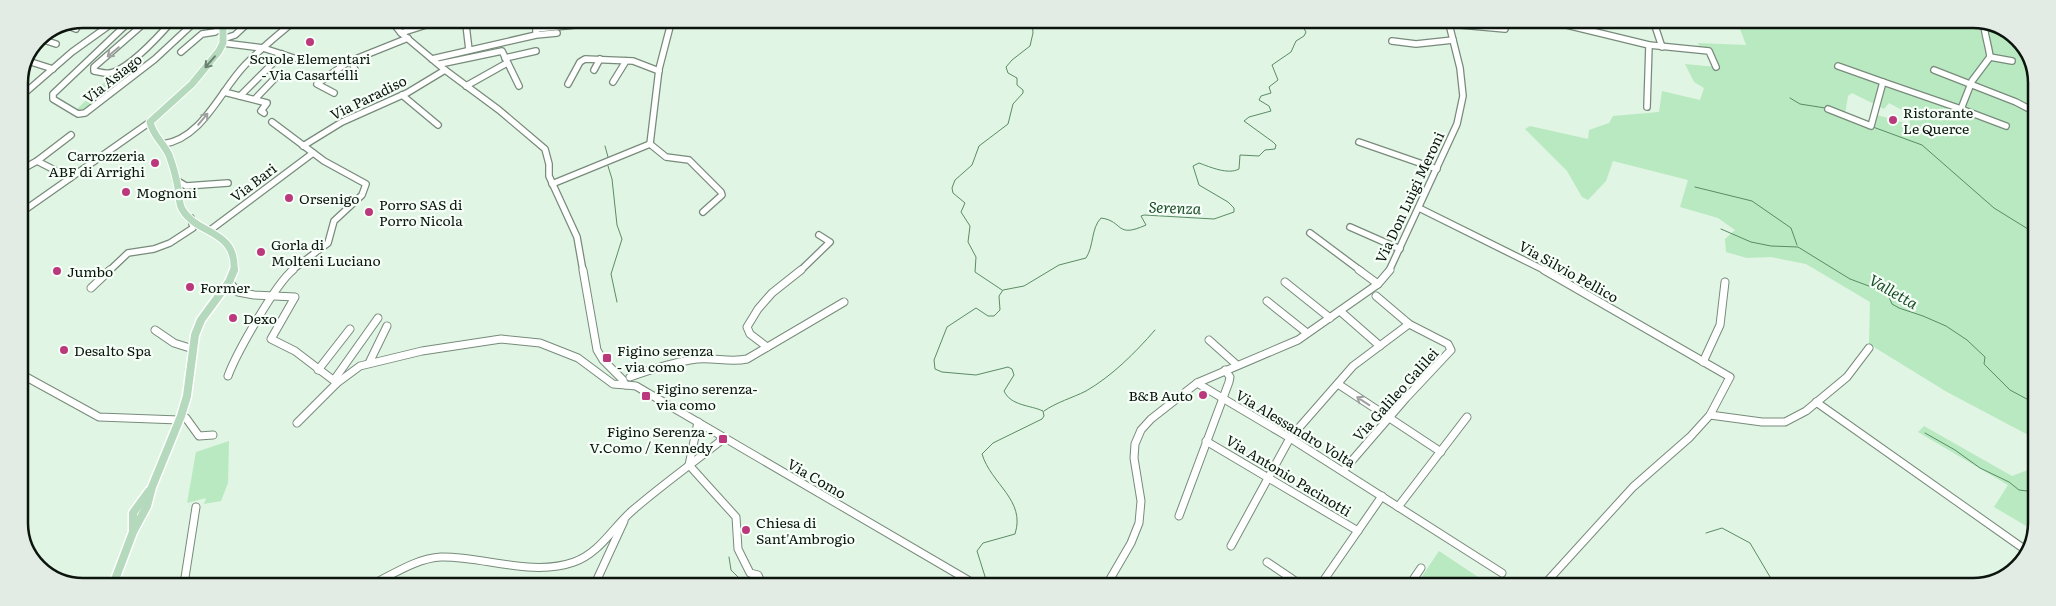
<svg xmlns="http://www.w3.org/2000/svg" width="2056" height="606" font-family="Literata,serif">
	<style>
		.green { fill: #b8e9c0; fill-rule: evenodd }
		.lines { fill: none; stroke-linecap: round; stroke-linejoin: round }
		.stream { stroke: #5a8c65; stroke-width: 1 }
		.minor-far1-casing { stroke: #788b7b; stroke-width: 8 }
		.minor-casing { stroke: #788b7b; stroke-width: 9 }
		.major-far1-casing { stroke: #fff; stroke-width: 9 }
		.major-casing { stroke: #fff; stroke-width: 11 }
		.minor-far1 { stroke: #fff; stroke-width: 5.5 }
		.minor { stroke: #fff; stroke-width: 7 }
		.major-far1 { stroke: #b5d9bc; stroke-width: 7 }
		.major { stroke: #b5d9bc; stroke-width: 8 }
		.oneway { stroke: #9ea19f }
		.oneway2 { stroke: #69806e }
		.poi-dot { fill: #bc387c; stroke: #f6fff7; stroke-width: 2 }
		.labels { text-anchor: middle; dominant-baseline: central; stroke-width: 4.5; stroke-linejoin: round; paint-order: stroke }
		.poi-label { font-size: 14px; fill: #0c140e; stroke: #f6fff7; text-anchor: start }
		.street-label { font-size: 14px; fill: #0c140e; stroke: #f6fff7 }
		.water-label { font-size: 15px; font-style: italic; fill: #1b4c29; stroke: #f6fff7 }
		.rim { fill: none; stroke: #0c140e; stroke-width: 2.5 }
	</style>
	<rect width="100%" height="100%" fill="#e0f5e3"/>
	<g class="green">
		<path d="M1737,21H1990L2014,36V38L2022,41L2037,78L2036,439L1947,392L1869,344L1870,302L1806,264L1771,257L1747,258L1726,252L1725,239L1735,230L1718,218L1680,207L1688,180L1613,161L1606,181L1588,200L1582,197L1567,171L1525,129L1530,126L1588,139L1589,130L1609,123L1613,116L1659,112L1662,91L1700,100L1704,88L1694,82L1685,64L1716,67L1712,51L1700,49L1698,43L1746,45ZM1852,93L1884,109L1889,103L1911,115L1909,124L1877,115L1869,125L1845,115L1848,96Z"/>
		<path d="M115,73L131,75L86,111L76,110L108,79L107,77Z"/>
		<path d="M1924,426L2012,476L2035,467V531L1994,507L2008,485L1918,432Z"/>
		<path d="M229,441L228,483L221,501L204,504L206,498L187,503L196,452Z"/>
		<path d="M1439,551L1493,587H1415Z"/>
	</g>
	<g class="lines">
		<g class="stream">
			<path d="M1790,98L1800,104L1825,108"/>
			<path d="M1873,127L1922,145L1994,208L2036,234"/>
			<path d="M605,146L608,157"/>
			<path d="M608,166L612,179L617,225L622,239L611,274L617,302"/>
			<path d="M1695,187L1752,201L1791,228L1797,245"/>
			<path d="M1721,229L1751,242L1771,246L1798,247L1850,279L1877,289L1889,297L1892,304L1899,308L1923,316L1946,326L1967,340L1985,357L1984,364L2010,390L2036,404"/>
			<path d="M1002,290L975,272L976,257L968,242L970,226L961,212L965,203L953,193L952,188L955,180L972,165L979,146L1008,124L1013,104L1023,93V90L1017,85V78L1008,73L1006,67L1012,60L1030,46L1033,33L1032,20"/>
			<path d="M1044,411C1057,402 1072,398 1086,391C1112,376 1135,353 1155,330"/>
			<path d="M1925,433L1955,450L1980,468L2009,482L2019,490L2035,492"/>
			<path d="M1706,533L1722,528L1750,543L1776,587"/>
			<path d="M729,557L731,570L747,586"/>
			<path d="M988,586L977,551L983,543L1015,534C1026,500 991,484 982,454L993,443L1042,419L1044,416L1043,411C1030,405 1011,406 1004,391L1014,375L1012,369L1008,367L976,375L942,372L935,369L934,360L947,327L976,308L988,316H994L1000,310L999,296L1003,290L1024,286L1059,265L1086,258C1094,246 1091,228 1101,218C1124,221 1115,239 1146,225L1141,216L1144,215L1214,219L1234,212V208L1228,202L1199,185L1193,166L1199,163C1210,167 1228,175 1239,169L1240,155L1259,156L1265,150L1275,149L1276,145L1273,142L1244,121L1249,117L1271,111L1269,106L1259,100L1261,96L1271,93L1269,87L1278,80L1272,65L1291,52L1296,41L1304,36L1306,32L1303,27L1292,22L1293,20"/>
		</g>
		<defs>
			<g id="minor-far1">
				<path d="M132,19L53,94V99L78,114L85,113L155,59L198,19"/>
				<path d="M149,19L94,67V71C100,72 107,75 114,72C134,64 160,35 174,19"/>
				<path d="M390,19L401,33L445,70L499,110L545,149L549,164V176L577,237L583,271"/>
				<path d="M536,19V32"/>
				<path d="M1546,20L1649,45L1709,51L1716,67"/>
				<path d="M1653,20L1662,47"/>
				<path d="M1449,24L1505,29"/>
				<path d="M66,25L76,29"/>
				<path d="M466,25L469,50"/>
				<path d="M536,29L585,24"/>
				<path d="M401,33L445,19"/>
				<path d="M38,38L56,44"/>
				<path d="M223,39L235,35L252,19"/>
				<path d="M1392,41L1416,44L1453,40"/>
				<path d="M223,43L263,48L300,60"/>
				<path d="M181,52L202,34L215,32L224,26"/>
				<path d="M1990,57L2012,61"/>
				<path d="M505,58L536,51"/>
				<path d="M432,59L536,35L557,33"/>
				<path d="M28,61L53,69"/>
				<path d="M352,62L355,70"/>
				<path d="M440,64L502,51L519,86"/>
				<path d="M1838,66L1883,82"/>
				<path d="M594,70L600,59"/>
				<path d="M1934,70L2016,102L2037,113"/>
				<path d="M613,82L626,61"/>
				<path d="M568,84L580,62L585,59L633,61L659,71"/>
				<path d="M466,86L507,63"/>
				<path d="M224,92L267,103L261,111L264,113"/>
				<path d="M334,93L317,84L348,62L408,38"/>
				<path d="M402,95L438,125"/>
				<path d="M240,96L282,54"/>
				<path d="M19,98L72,52L118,19"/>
				<path d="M255,99L280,73"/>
				<path d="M1647,107L1649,45"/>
				<path d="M1828,109L1871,126L1883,82L1961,109L1972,81L1990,57C1989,46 1983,30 1984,21"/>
				<path d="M1961,109L2006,126"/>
				<path d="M272,122L324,161L366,184L362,195L334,221L328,243L291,271"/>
				<path d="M1359,142L1437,169"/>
				<path d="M163,144C202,139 220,91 245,65C261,48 279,34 297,19"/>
				<path d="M650,144L659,69L672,19"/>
				<path d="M650,144L666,157L689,160L721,192L722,195L703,212"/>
				<path d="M303,146L342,122L407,93L445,70"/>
				<path d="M37,161L70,178"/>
				<path d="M19,171L37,161L71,135"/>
				<path d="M176,180L186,186L228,183"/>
				<path d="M552,184L650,144"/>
				<path d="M1419,208L1546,271"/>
				<path d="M19,214L150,122"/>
				<path d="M1350,227L1400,249"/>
				<path d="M209,231L313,153"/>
				<path d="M1310,233L1361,271"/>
				<path d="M109,271L128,253L154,249L170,243L193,228L191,218"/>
				<path d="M800,271L830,242L819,235"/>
				<path d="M1389,271L1457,124L1463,96L1460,68L1448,20"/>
			</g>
			<g id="minor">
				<path d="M583,270L597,350L603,360L623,380"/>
				<path d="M1359,270L1378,284"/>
				<path d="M229,282L238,292L254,295L295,297L271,339L295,351L337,383"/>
				<path d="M1285,282L1330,318"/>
				<path d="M91,288L110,270"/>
				<path d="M1267,301L1307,333"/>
				<path d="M1340,311L1380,346"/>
				<path d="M155,330L174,343L193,349"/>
				<path d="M1209,340L1237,365"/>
				<path d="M767,347L750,334L747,327L758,309L772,293L801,270"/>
				<path d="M1703,362L1720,325L1725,282"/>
				<path d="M369,363L387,326"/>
				<path d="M318,370L350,329"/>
				<path d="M19,373L99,417L179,420"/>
				<path d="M228,376C236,354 276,283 293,270"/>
				<path d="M630,377C652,369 674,362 697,359C714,357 730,363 747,359L844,302"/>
				<path d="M334,380L378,318"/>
				<path d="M623,382L626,385L636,386L978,586"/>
				<path d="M1197,383L1290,438L1502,573"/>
				<path d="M1338,384L1441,452"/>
				<path d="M1816,402L2027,551"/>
				<path d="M1710,415L1762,422H1785L1806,411L1847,377L1869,348"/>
				<path d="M181,416L186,418L199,436L213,435"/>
				<path d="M297,423L337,383L360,366L422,351L501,339L540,343L578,358L613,384L626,385"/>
				<path d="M1206,441L1358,531"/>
				<path d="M689,465L736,517L738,549L750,573L758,575L763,586"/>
				<path d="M689,465L698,422"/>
				<path d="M1343,471L1406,398L1451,350L1448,344L1409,324L1376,296"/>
				<path d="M1398,507L1467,417"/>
				<path d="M1179,516L1229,382L1230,377L1225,370"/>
				<path d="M1231,546L1290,438L1353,366L1409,324"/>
				<path d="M1267,562L1304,587"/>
				<path d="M184,584L196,507"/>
				<path d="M371,585C392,575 417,558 441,557C483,556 532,577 574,562C600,553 613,527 633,510C662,485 693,463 723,439"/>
				<path d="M594,586L624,521"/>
				<path d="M1106,586L1131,543L1139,523L1141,501L1134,458L1135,444L1141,430L1151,419L1197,383L1298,340L1378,284L1390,270"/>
				<path d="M1319,587L1382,496"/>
				<path d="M1408,587L1421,568"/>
				<path d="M1542,587L1633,487L1690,437L1710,415L1730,377L1544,270"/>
			</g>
			<path id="major-far1" d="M228,19L223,29V43L219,51L192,84L150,122C153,136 163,142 169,155C173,166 176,176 178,188C179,194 179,202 181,207C195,236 237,228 234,271"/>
			<g id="major">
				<path d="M133,531V513L149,491"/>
				<path d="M113,585L133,532L147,506L152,487L181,416L187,396L195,335L201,320L229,282L234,270"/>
			</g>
		</defs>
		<use href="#minor-far1" class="minor-far1-casing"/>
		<use href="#minor" class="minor-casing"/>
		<use href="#major-far1" class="major-far1-casing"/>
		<use href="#major" class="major-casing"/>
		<use href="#minor-far1" class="minor-far1"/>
		<use href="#minor" class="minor"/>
		<use href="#major-far1" class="major-far1"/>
		<use href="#major" class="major"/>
	</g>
	<defs><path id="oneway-shaft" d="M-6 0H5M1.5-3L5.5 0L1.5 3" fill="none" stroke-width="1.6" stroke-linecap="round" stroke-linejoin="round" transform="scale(1.25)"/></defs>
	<g class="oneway">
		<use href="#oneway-shaft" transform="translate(113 52) rotate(140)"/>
		<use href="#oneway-shaft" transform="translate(203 119) rotate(-50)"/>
		<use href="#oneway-shaft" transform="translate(1363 401) rotate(-147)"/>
	</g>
	<use class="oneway2" href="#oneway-shaft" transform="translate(210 62) rotate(131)"/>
	<g class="poi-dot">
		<circle cx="310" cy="42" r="5"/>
		<circle cx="1893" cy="120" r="5"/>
		<circle cx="155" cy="163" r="5"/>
		<circle cx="126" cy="192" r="5"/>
		<circle cx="289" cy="198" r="5"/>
		<circle cx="369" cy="212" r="5"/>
		<circle cx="261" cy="252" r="5"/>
		<circle cx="57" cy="271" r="5"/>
		<circle cx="190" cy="287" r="5"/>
		<circle cx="233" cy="318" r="5"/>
		<circle cx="64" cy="350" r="5"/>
		<rect x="602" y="353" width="10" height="10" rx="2.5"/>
		<circle cx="1203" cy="395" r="5"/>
		<rect x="641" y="391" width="10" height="10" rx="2.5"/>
		<rect x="718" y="434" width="10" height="10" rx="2.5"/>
		<circle cx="746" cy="530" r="5"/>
	</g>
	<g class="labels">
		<g class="poi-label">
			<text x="310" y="58" text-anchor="middle">Scuole Elementari<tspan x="310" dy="16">- Via Casartelli</tspan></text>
			<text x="1903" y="112">Ristorante<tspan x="1903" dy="16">Le Querce</tspan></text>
			<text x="145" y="155" text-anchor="end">Carrozzeria<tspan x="145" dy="16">ABF di Arrighi</tspan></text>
			<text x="136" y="192">Mognoni</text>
			<text x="299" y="198">Orsenigo</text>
			<text x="379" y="204">Porro SAS di<tspan x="379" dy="16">Porro Nicola</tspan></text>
			<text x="271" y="244">Gorla di<tspan x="271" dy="16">Molteni Luciano</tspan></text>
			<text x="67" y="271">Jumbo</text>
			<text x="200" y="287">Former</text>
			<text x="243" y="318">Dexo</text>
			<text x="74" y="350">Desalto Spa</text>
			<text x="617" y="350">Figino serenza<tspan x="617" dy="16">- via como</tspan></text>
			<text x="656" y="388">Figino serenza-<tspan x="656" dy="16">via como</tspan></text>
			<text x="1193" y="395" text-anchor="end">B&amp;B Auto</text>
			<text x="713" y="431" text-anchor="end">Figino Serenza -<tspan x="713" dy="16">V.Como / Kennedy</tspan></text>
			<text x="756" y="522">Chiesa di<tspan x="756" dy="16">Sant'Ambrogio</tspan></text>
		</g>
		<g class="street-label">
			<text transform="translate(112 78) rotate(-38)">Via Asiago</text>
			<text transform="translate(368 97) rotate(-26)">Via Paradiso</text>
			<text transform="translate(253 182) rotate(-37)">Via Bari</text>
			<text transform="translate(1409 197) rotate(-65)">Via Don Luigi Meroni</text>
			<text transform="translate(1569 271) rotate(29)">Via Silvio Pellico</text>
			<text transform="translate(1395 394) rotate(-48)">Via Galileo Galilei</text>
			<text transform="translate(1296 428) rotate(31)">Via Alessandro Volta</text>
			<text transform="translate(1289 475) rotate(31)">Via Antonio Pacinotti</text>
			<text transform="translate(817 478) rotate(30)">Via Como</text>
		</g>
		<g class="water-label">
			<text transform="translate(1175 207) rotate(2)">Serenza</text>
			<text transform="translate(1894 291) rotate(30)">Valletta</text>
		</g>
	</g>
	<path d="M0 0H2056V606H0ZM83 28H1973A55 55 0 0 1 2028 83V523A55 55 0 0 1 1973 578H83A55 55 0 0 1 28 523V83A55 55 0 0 1 83 28Z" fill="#e3ece4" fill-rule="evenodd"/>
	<path class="rim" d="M83 28H1973A55 55 0 0 1 2028 83V523A55 55 0 0 1 1973 578H83A55 55 0 0 1 28 523V83A55 55 0 0 1 83 28Z"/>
</svg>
